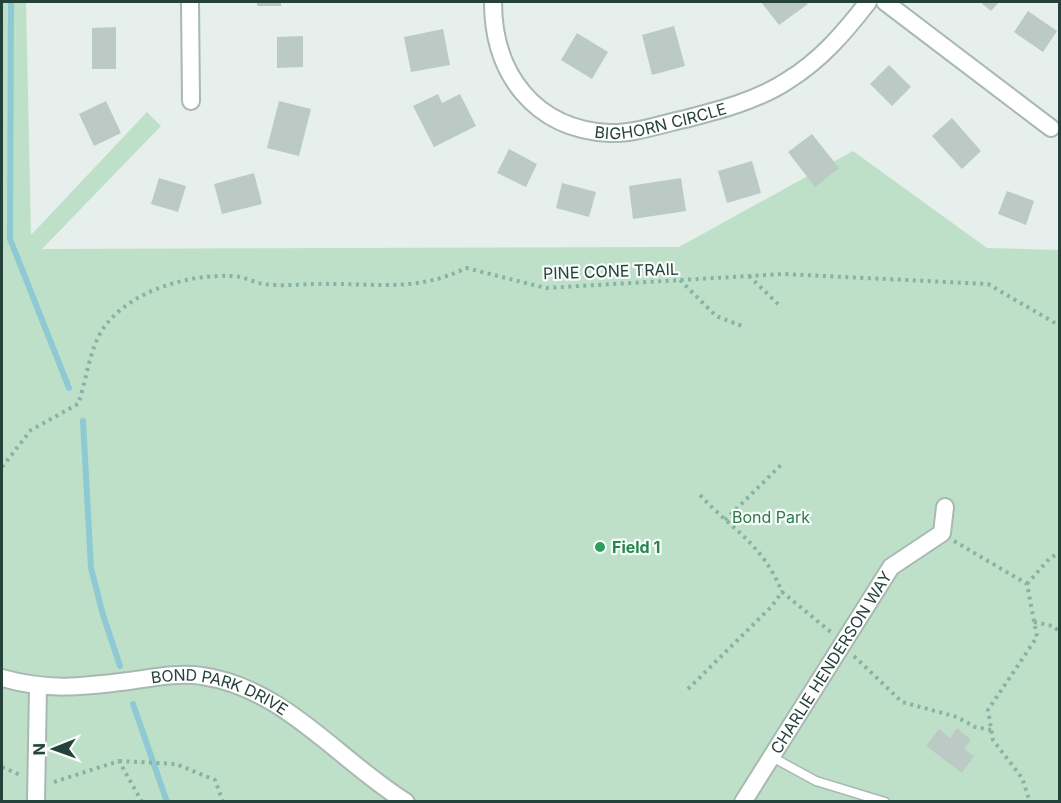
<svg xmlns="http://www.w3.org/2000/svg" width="1061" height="803" font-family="Inter,sans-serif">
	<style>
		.green { fill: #bfe0c8 }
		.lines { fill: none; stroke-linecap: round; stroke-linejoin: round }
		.stream { stroke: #8ec9d4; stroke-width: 6 }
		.building { fill: #bbcac4 }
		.lane-casing { stroke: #a8b8b2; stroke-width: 11 }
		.street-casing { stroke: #a8b8b2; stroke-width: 20 }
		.path { stroke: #86b3a5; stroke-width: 4; stroke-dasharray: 3 4.5; stroke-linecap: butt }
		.lane { stroke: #fff; stroke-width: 8 }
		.street { stroke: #fff; stroke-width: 16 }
		.leisure-dot { fill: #2e9e5b; stroke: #f7fbf9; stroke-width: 2 }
		.labels { text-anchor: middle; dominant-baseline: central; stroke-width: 4.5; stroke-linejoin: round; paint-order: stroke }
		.street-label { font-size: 16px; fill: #24423a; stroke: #f7fbf9 }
		.park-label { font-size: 16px; fill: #2d7a4b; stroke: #f7fbf9 }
		.leisure-label { font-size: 16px; font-weight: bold; fill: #27864d; stroke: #f7fbf9; text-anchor: start }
	</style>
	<rect width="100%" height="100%" fill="#e6efeb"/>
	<path class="green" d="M2,2H26L31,235L147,112L161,126L42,249L679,247L853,151L987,248L1059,250V801L2,802Z"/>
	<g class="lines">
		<g class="stream">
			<path d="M11,2L10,239L69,388"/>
			<path d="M83,421L91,568L103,615L120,666"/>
			<path d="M133,704L167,802"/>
		</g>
	</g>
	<g class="building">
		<rect x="257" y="2" width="24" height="4"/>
		<path d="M761,2H806L808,4L779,25Z"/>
		<path d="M980,2H999L991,11Z"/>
		<path d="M1028,11L1057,31L1043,52L1014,32Z"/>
		<path d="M674,26L685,66L652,75L642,35Z"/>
		<path d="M116,27V69H92V28Z"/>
		<path d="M443,29L450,65L411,72L404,37Z"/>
		<path d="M577,33L608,52L592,79L561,60Z"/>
		<path d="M303,36V67L277,68V37Z"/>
		<path d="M889,65L911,87L892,106L870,84Z"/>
		<path d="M438,94L442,103L460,94L476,126L434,147L413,106Z"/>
		<path d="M106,101L121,133L94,146L79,114Z"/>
		<path d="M279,101L311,109L299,156L267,148Z"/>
		<path d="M952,118L981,151L962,169L932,136Z"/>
		<path d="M812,134L839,168L815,187L788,152Z"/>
		<path d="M509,149L537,164L526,187L497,173Z"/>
		<path d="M752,161L761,193L727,203L718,171Z"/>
		<path d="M254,173L262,204L222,214L214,184Z"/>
		<path d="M159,178L186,186L178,212L151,204Z"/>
		<path d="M681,178L686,211L633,219L629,186Z"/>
		<path d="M562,183L596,192L589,217L556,208Z"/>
		<path d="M1007,191L1034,201L1026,225L998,214Z"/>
		<path d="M957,728L971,740L964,749L974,756L962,773L926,746L939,729L950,738Z"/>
	</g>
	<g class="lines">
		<defs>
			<path id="lane" d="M772,757L816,781L885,802"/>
			<g id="street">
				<path d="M190,2L191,101"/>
				<path id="s1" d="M493,2C493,73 534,129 609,133C634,134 661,124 685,119C720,110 756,101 787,81C821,60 844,33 868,2"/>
				<path d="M885,2L1051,128"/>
				<path id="s2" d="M2,678C48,691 81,687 129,681C151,678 179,672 202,676C285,688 338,760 406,802"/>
				<path d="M36,802L38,687"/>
				<path id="s3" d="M743,802L891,567L942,533L945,507"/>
			</g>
		</defs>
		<use href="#lane" class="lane-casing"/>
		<use href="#street" class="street-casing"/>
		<g class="path">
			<path d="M749,276L781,307"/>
			<path d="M680,280L716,316L742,326"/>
			<path d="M2,467L31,430L78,404C87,380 89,347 105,326C132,290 189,274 232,276C243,276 253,282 263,284C285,287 310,283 332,284C382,284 419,291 466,268L546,288L783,274L988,284L1060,326"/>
			<path d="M700,495C733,531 762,543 782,592"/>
			<path d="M725,520L783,463"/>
			<path d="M954,541L1027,584L1037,637L988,710L993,740L1022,778L1030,802"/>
			<path d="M1027,584L1049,559L1060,552"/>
			<path d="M1034,622L1053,626L1060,632"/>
			<path d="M854,656L902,702L957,717L975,727L991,730"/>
			<path d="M688,689L772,606L782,592L832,633"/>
			<path d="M119,761L176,764L215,780L223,802"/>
			<path d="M2,767L20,775"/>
			<path d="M54,782L119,761L142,802"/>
		</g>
		<use href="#lane" class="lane"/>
		<use href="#street" class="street"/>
	</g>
	<circle class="leisure-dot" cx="600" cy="547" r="6"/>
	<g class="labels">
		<g class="street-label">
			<text stroke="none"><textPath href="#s1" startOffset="248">BIGHORN CIRCLE</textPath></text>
			<text transform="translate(611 271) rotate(-2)">PINE CONE TRAIL</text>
			<text stroke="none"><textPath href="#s3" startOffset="165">CHARLIE HENDERSON WAY</textPath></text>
			<text stroke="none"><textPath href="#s2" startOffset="222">BOND PARK DRIVE</textPath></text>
		</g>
		<g class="park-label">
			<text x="771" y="517">Bond Park</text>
		</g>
		<g class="leisure-label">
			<text x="612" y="547">Field 1</text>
		</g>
	</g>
	<rect width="1061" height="803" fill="none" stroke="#24423a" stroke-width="6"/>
	<g transform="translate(54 749) rotate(269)" stroke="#f7fbf9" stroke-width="4.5" paint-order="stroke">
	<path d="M0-4.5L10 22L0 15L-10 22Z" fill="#24423a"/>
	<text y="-9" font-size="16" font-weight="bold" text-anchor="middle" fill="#24423a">N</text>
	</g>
</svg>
